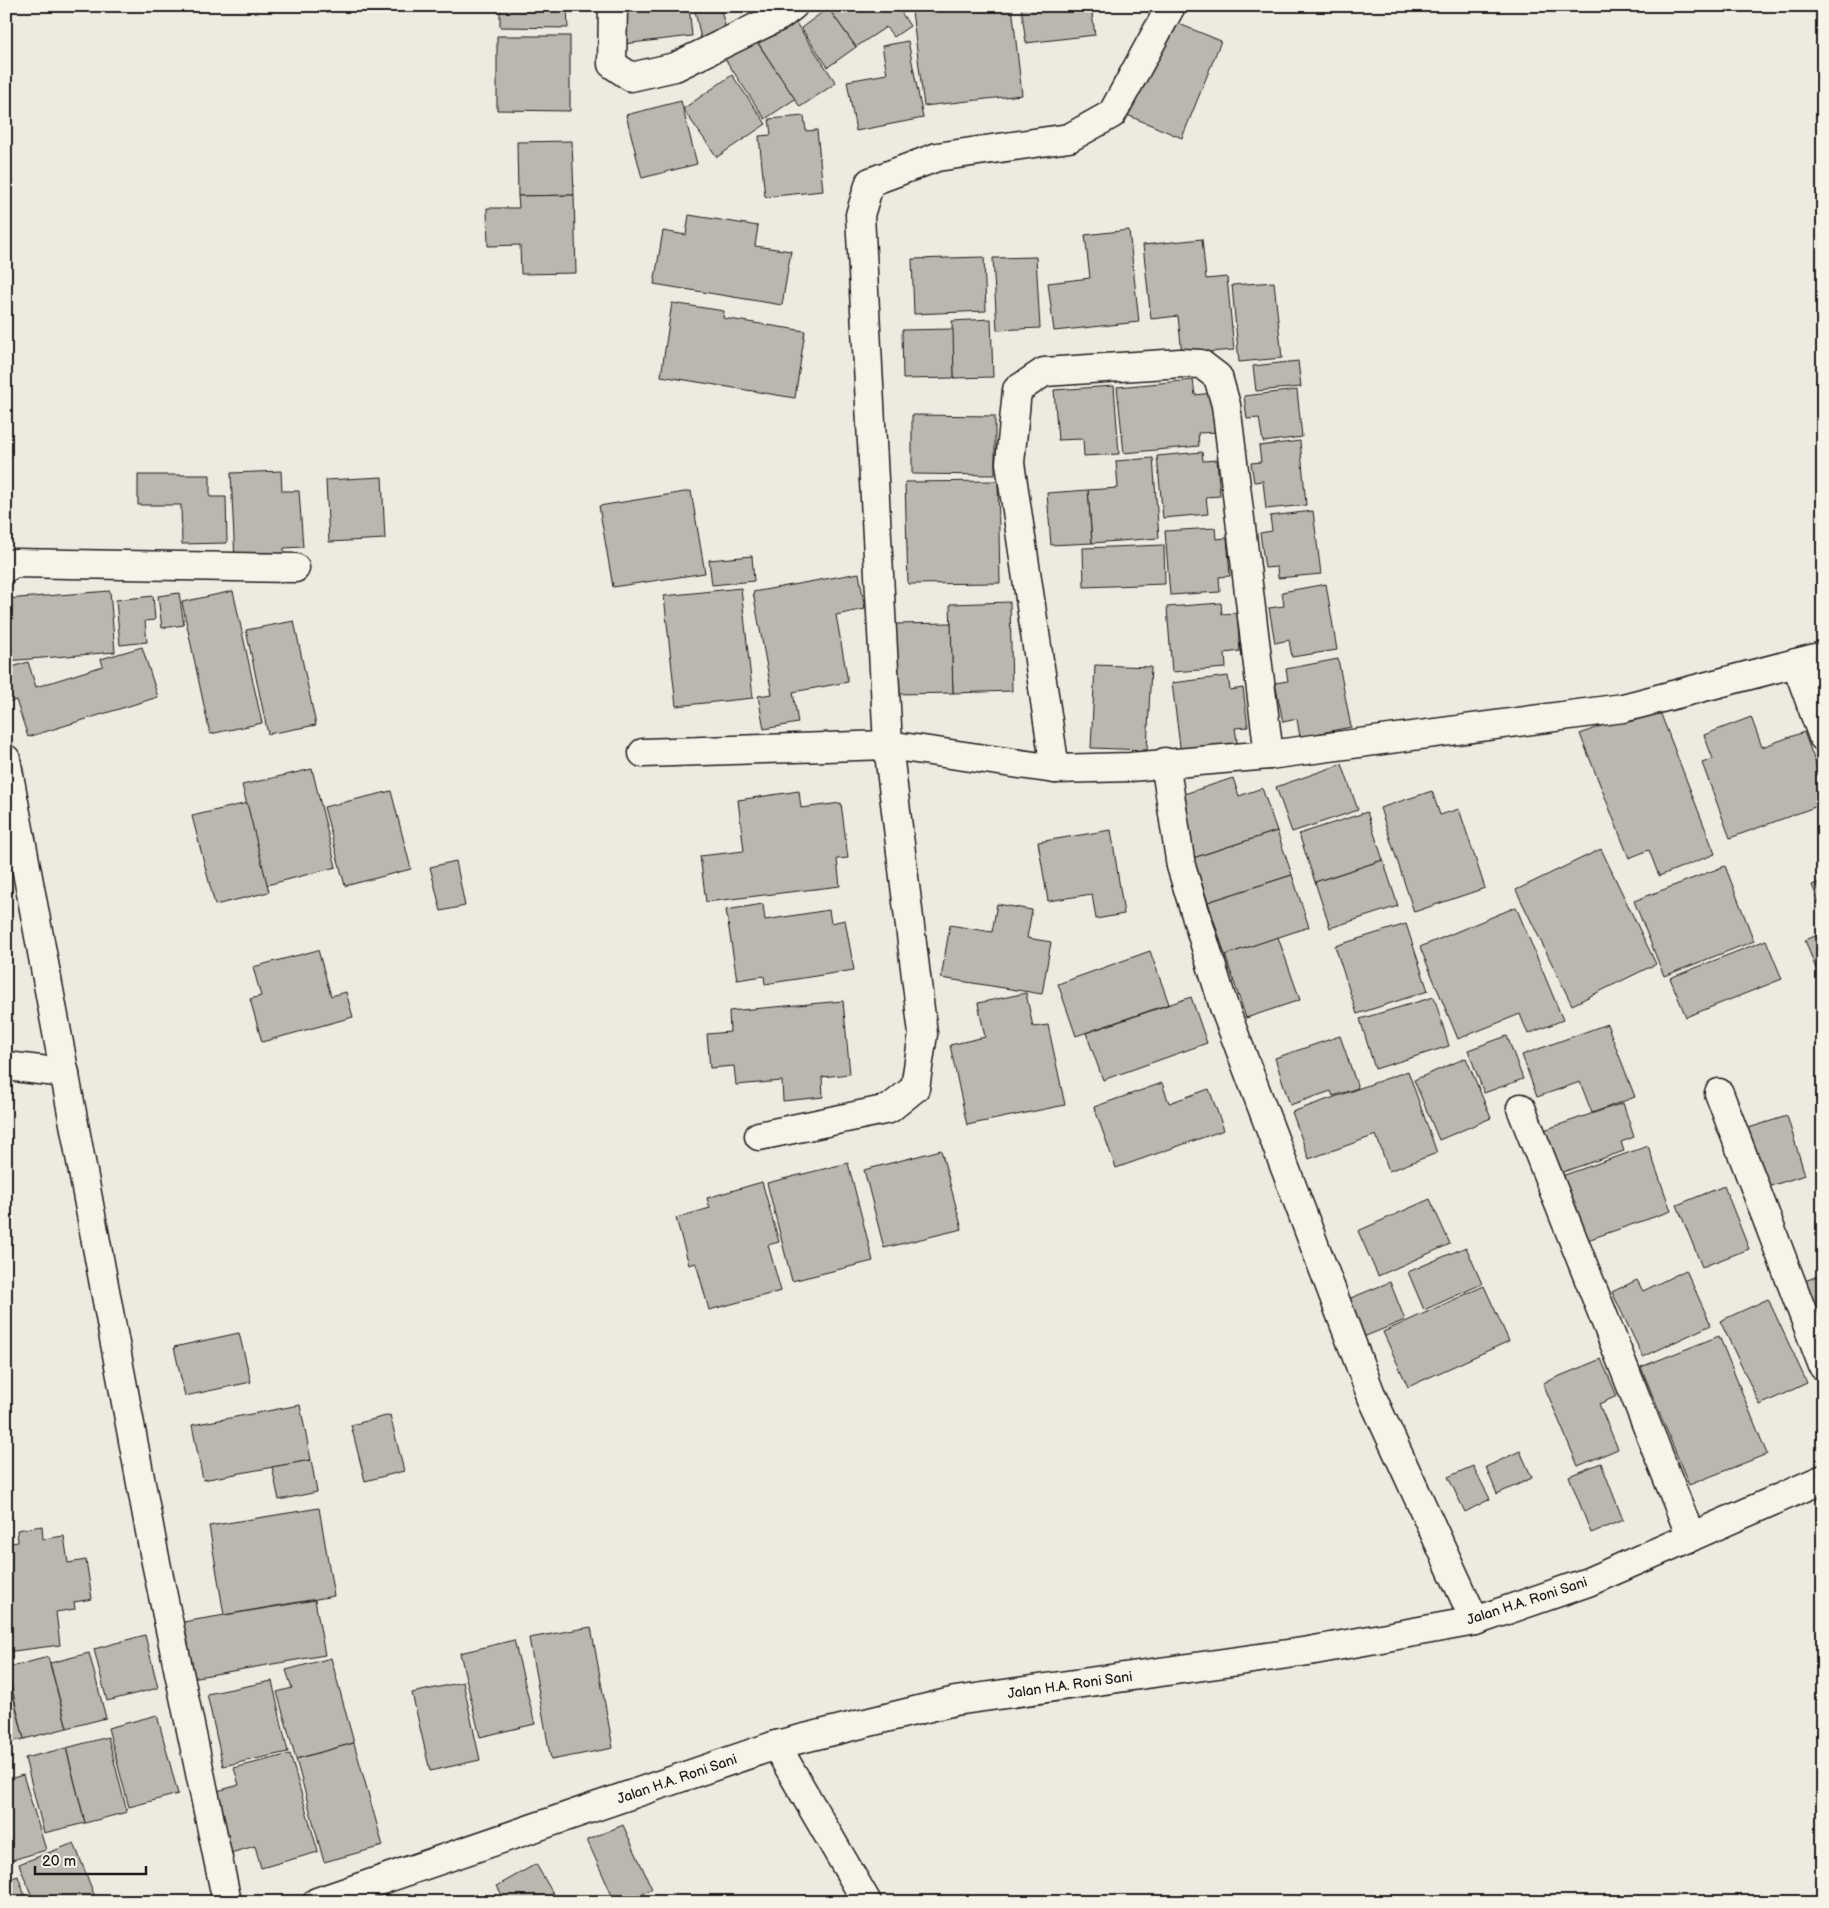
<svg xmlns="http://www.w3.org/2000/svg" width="1829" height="1908" font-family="'Balsamiq Sans',sans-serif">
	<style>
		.building { fill: #bab7af; stroke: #1c1c1c }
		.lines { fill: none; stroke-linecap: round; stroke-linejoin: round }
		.minor-casing { stroke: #1c1c1c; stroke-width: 31 }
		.minor { stroke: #f7f3e8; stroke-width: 28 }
		.labels { text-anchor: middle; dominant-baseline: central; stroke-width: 5; stroke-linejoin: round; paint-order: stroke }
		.street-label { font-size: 14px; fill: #1c1c1c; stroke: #f7f3e8 }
	</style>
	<rect width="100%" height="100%" fill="#eeeae0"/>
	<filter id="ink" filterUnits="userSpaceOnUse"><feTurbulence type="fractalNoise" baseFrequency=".02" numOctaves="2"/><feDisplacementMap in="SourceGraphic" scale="10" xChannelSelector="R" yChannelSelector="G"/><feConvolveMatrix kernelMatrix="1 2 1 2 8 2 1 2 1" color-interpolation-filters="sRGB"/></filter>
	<g filter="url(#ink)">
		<g class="building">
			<path d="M500,6H567L568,28L500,27Z"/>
			<path d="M619,6H689L692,36L623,44Z"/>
			<path d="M694,6H720L727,34L701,39Z"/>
			<path d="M832,6H897L910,26L894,37L886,27L856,47L828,8Z"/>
			<path d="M957,6H1012L1022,95L924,106L912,11Z"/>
			<path d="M1021,6H1091L1095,35L1026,43Z"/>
			<path d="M828,8L856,47L828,67L801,28Z"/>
			<path d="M1167,19L1221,41L1182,138L1127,115Z"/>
			<path d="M794,20L836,83L800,107L758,43Z"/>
			<path d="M497,36H570V111L497,110Z"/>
			<path d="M755,39L795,99L765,119L725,59Z"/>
			<path d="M908,41L923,118L856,131L847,81L887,74L882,46Z"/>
			<path d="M732,75L766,124L717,157L683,109Z"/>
			<path d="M681,101L697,164L642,178L626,115Z"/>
			<path d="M804,116L806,131L817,130L823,191L765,197L759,136L771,135L769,119Z"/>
			<path d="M572,141L574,195L518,196L517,142Z"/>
			<path d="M574,195L576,273L521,274L520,245L488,246L487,208H519L518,196Z"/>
			<path d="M689,215L758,226L755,246L791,251L782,305L654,284L663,231L686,235Z"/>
			<path d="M1129,230L1139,322L1054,331L1048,283L1090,278L1085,235Z"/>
			<path d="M1202,239L1206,279L1227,277L1234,350L1182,354L1178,316L1151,319L1143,245Z"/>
			<path d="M984,257L986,311L914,314L912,259Z"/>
			<path d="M1036,257L1040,328L997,330L993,258Z"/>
			<path d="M1274,282L1282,358L1239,362L1232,285Z"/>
			<path d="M672,303L724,311L723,318L805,331L795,398L661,376Z"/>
			<path d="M991,319L993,377L954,378L952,321Z"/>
			<path d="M953,329L954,378L903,379L902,330Z"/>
			<path d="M1298,361L1301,387L1256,391L1253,366Z"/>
			<path d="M1193,380L1195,395L1213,393L1218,432L1198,433L1199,446L1124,453L1117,387Z"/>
			<path d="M1114,386L1119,454L1084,456L1083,439L1058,440L1054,390Z"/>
			<path d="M1297,390L1302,437L1263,442L1259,418L1247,419L1244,396Z"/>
			<path d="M912,415L995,416V475L912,474Z"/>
			<path d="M1300,441L1306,505L1266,509L1263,481L1254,482L1251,463L1261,462L1259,446Z"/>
			<path d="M1202,452L1203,461L1217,460L1220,496L1206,497L1208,514L1163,518L1157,456Z"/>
			<path d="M1153,458L1159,538L1092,543L1088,490L1118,488L1116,461Z"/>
			<path d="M281,471L282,491H299L303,547L284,548V559L235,561L231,473Z"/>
			<path d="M138,475H210V497H226L227,543L182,544L181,505H138Z"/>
			<path d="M382,477L385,539L329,542L326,480Z"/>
			<path d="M998,481L1000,583L908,584L905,482Z"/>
			<path d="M1088,490L1092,543L1051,545L1047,493Z"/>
			<path d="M691,491L705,573L613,587L599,506Z"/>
			<path d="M1313,511L1321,574L1278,578L1277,567L1265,568L1260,533L1272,531L1270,516Z"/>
			<path d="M1215,528L1216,539L1227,538L1230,576L1219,577L1220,592L1170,595L1165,531Z"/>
			<path d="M1164,545L1165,584L1084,587L1083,548Z"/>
			<path d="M752,556L754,581L712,585L709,560Z"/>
			<path d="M859,573L865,609L836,615L848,682L793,692L798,723L764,729L758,696L772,694L753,592Z"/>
			<path d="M1326,584L1337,650L1292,657L1289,640L1275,643L1269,608L1284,606L1282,592Z"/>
			<path d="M741,588L753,698L676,706L664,596Z"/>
			<path d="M110,591L115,652L6,661V599Z"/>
			<path d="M233,591L262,723L210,734L182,602Z"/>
			<path d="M179,593L184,625L162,628L158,596Z"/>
			<path d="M153,596L155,620L145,621L147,642L120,645L116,600Z"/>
			<path d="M1010,602L1012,691L953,693L950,604Z"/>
			<path d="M1221,603L1222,614L1237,613L1240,651L1225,653L1226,668L1172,672L1167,607Z"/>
			<path d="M294,621L316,725L268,734L246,630Z"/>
			<path d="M951,623L953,693L896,694L894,624Z"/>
			<path d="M142,647L158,697L28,737L16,700L6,703V669L28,662L36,687L103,666L101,659Z"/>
			<path d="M1338,659L1351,727L1300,737L1297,719L1283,722L1275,683L1288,681L1286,669Z"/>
			<path d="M1095,665L1151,667L1147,750L1091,748Z"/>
			<path d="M1228,676L1230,690L1243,688L1248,727L1235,728L1238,747L1181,754L1172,683Z"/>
			<path d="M1657,704L1715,854L1659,876L1649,850L1629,858L1580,734Z"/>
			<path d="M1751,717L1762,747L1804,732L1823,783V804L1730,838L1702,763L1713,759L1704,735Z"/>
			<path d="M1342,764L1358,810L1292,832L1276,787Z"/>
			<path d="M312,769L336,867L267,885L242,785Z"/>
			<path d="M1233,778L1239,796L1262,788L1277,831L1193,858L1172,798Z"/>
			<path d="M391,791L411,869L345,886L324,807Z"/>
			<path d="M799,791L801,808L841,803L848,858L837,859L840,886L706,902L700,856L744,851L738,800Z"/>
			<path d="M1432,791L1440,815L1459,809L1485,888L1414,912L1380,808Z"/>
			<path d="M247,803L269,892L215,905L192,816Z"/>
			<path d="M1367,812L1383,860L1315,882L1299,834Z"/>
			<path d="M1111,830L1124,914L1096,919L1092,894L1048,901L1038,842Z"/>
			<path d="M1277,831L1292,875L1208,902L1193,858Z"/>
			<path d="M1601,849L1656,964L1572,1005L1516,890Z"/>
			<path d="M1383,860L1398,906L1330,928L1315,882Z"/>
			<path d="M456,861L465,906L441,911L430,867Z"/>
			<path d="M1725,866L1754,941L1664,976L1634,901Z"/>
			<path d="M1292,875L1309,927L1225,955L1208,902Z"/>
			<path d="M1823,881V912L1812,885Z"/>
			<path d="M763,904L765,920L829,910L831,923L845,920L854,970L765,984L764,976L737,980L726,910Z"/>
			<path d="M997,904L1032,910L1027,938L1051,942L1042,994L941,978L950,925L992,932Z"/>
			<path d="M1516,907L1563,1020L1528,1034L1520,1014L1458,1039L1420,947Z"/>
			<path d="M1406,924L1428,991L1357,1014L1335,946Z"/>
			<path d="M1823,933V981L1821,982L1805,940Z"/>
			<path d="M1278,937L1300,1000L1246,1018L1225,955Z"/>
			<path d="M1766,940L1782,979L1686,1017L1670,978Z"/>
			<path d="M318,950L331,996L346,992L353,1017L262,1042L250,999L261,996L253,967Z"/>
			<path d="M1150,951L1169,1004L1076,1036L1058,984Z"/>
			<path d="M1026,993L1033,1027L1048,1025L1065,1105L967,1125L950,1045L985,1037L978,1003Z"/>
			<path d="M1191,997L1207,1043L1103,1080L1086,1033Z"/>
			<path d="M1434,997L1449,1046L1375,1069L1360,1019Z"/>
			<path d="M843,1001L850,1074L822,1077L823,1097L783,1101L782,1081L736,1085L734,1066L710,1068L707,1034L730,1032L729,1011Z"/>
			<path d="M1607,1024L1635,1097L1592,1113L1580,1082L1537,1097L1522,1055Z"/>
			<path d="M1340,1036L1358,1088L1333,1096L1331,1091L1290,1105L1275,1058Z"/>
			<path d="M1507,1036L1523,1079L1484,1093L1468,1050Z"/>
			<path d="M1466,1058L1491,1118L1439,1140L1414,1080Z"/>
			<path d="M1408,1071L1437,1153L1389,1171L1376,1135L1309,1159L1292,1112Z"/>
			<path d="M1162,1083L1169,1103L1209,1089L1224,1130L1116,1168L1094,1107Z"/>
			<path d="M1623,1103L1634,1137L1621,1142L1624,1151L1557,1174L1541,1131Z"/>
			<path d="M1787,1116L1805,1175L1761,1189L1742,1130Z"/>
			<path d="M1648,1146L1671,1211L1576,1244L1553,1179Z"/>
			<path d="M941,1150L962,1229L884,1248L864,1170Z"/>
			<path d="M848,1163L873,1261L792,1281L767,1183Z"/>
			<path d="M762,1182L779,1242L768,1245L781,1291L709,1310L696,1263L689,1265L676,1218L710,1208L707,1198Z"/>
			<path d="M1724,1186L1749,1249L1702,1267L1677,1205Z"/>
			<path d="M1430,1199L1450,1244L1378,1276L1358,1231Z"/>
			<path d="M1466,1247L1482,1284L1424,1310L1408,1272Z"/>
			<path d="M1686,1270L1711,1325L1643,1357L1612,1292L1637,1280L1643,1291Z"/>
			<path d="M1823,1274V1334L1802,1282Z"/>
			<path d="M1390,1282L1405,1320L1356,1340L1341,1302Z"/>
			<path d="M1484,1286L1509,1341L1408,1387L1383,1332Z"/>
			<path d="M1768,1299L1807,1383L1760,1405L1720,1321Z"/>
			<path d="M239,1333L251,1382L185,1396L174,1347Z"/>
			<path d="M1719,1336L1767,1454L1689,1485L1641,1367Z"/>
			<path d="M1601,1359L1617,1396L1599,1404L1618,1449L1578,1466L1543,1383Z"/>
			<path d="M300,1405L311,1460L203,1480L192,1425Z"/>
			<path d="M390,1415L404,1471L365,1481L351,1425Z"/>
			<path d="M1520,1451L1532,1478L1497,1494L1486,1467Z"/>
			<path d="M311,1460L317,1492L279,1500L272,1467Z"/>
			<path d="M1601,1463L1623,1520L1591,1533L1569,1476Z"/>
			<path d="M1473,1466L1490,1499L1465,1512L1448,1477Z"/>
			<path d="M319,1508L334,1596L224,1615L209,1526Z"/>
			<path d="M42,1526L43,1539L64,1536L68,1563L86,1560L92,1599L74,1602L75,1609L56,1612L60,1645L6,1652V1544L18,1542L17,1530Z"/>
			<path d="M315,1600L325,1655L186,1679L177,1623Z"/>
			<path d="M591,1627L613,1748L551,1760L529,1638Z"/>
			<path d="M145,1635L158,1688L107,1701L94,1649Z"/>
			<path d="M514,1640L535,1724L480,1737L460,1653Z"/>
			<path d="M89,1653L106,1718L67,1728L50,1663Z"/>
			<path d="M48,1657L67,1728L24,1739L7,1668Z"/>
			<path d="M331,1658L354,1743L296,1759L277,1692L292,1688L286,1670Z"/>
			<path d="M6,1668L24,1739L6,1743Z"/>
			<path d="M272,1681L288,1752L223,1766L207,1694Z"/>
			<path d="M463,1682L480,1760L430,1771L412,1693Z"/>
			<path d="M157,1715L178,1794L129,1807L108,1728Z"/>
			<path d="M108,1737L127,1812L85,1823L66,1748Z"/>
			<path d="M354,1743L383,1846L324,1862L296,1759Z"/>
			<path d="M66,1748L85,1823L44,1833L25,1758Z"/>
			<path d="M290,1754L318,1852L261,1868L255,1846L227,1854L210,1793L239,1785L234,1768Z"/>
			<path d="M23,1775L46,1850L12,1860L6,1843V1780Z"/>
			<path d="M623,1825L652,1889L622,1902H615L587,1840Z"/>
			<path d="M74,1843L97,1902H34L19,1864Z"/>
			<path d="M536,1864L558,1902H506L497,1886Z"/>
			<path d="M18,1876L27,1902H6V1880Z"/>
		</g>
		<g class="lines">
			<defs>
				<g id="minor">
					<path d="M613,6L612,64L631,77L675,67L780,16L793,6"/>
					<path d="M6,568L14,563L295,568"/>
					<path d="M1796,663L1823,737"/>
					<path d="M643,753L888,745L1055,769L1130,767L1269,755L1623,708L1823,656"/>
					<path d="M6,759L154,1553L227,1902"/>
					<path d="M1165,762L1181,866L1224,1007L1372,1397L1475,1621"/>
					<path d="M1055,769L1010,463L1017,390L1044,372L1181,363L1201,364L1218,377L1226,405L1269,755"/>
					<path d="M6,1066L65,1073"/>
					<path d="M1719,1093L1823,1366"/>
					<path d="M1521,1108L1691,1537"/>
					<path d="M759,1136L889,1109L915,1088L923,1034L888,745L860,215L870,182L937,157L1069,138L1112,114L1171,6"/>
					<path d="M776,1745L867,1902"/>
					<path d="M317,1902L776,1745L955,1701L1309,1651L1475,1621L1588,1582L1823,1479"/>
				</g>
			</defs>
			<use href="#minor" class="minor-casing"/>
			<use href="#minor" class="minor"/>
		</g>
	</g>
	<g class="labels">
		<g class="street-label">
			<text transform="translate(1527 1601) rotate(-18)">Jalan H.A. Roni Sani</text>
			<text transform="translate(1070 1685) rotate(-8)">Jalan H.A. Roni Sani</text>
			<text transform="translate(677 1779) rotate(-19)">Jalan H.A. Roni Sani</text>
		</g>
	</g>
	<rect width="1829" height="1908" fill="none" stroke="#f7f3e8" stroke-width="25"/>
	<rect x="12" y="12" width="1804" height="1883" fill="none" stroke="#1c1c1c" stroke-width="2" filter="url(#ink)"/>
	<path d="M35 1866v8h111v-8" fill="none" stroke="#1c1c1c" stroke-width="2.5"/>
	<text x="42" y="1866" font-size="15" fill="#1c1c1c" stroke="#f7f3e8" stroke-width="4" paint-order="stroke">20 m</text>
</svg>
